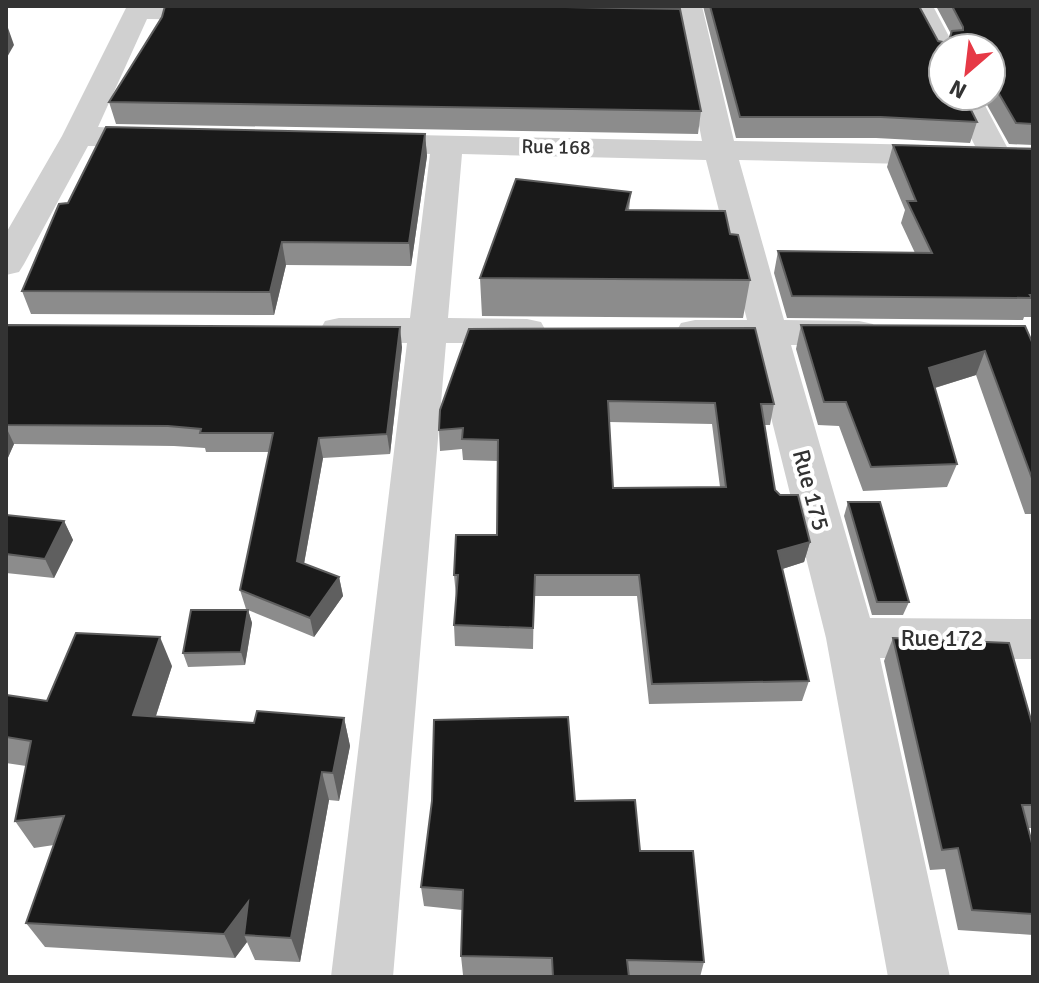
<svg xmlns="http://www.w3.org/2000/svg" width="1039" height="983" font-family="Signika,sans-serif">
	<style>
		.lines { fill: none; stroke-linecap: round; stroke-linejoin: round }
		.minor { fill: #d0d0d0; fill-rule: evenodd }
		.wall { fill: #8c8c8c; fill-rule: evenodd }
		.shaded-wall { fill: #5f5f5f }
		.building { fill: #1a1a1a; stroke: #5f5f5f; stroke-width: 2; fill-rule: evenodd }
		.labels { text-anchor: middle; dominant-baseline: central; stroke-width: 8; stroke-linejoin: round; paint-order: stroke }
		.far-street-label { font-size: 20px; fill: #333; stroke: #fff }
		.street-label { font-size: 24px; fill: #333; stroke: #fff }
	</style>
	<rect width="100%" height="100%" fill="#fff"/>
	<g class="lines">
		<g class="minor">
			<path d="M127,6H230L235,12L231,18L222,20L147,19L98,127L174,131L179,138L174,145L163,147L88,146L24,264L19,272L6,275V233L62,136Z"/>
			<path d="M676,6H702L734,141L975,146L950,96H980L1007,147H1033V167L739,160L784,320L859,321L873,324L878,333L873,342L859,345H791L870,618L1033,619V659L880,658L950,977H888L826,638L753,345L695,344L681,341L676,332L681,323L695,320H747L706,160L462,154L448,318L527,319L541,322L546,331L541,340L527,343H446L393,977H331L407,343L339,342L325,339L320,330L325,321L339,318H410L430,154L357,150L352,143L357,136L368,134L702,141Z"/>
			<path d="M907,6H933L955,48H943V60L933,58L929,52Z"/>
		</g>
	</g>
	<g class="wall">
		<path d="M165,6H674L673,8L701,111L698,134L116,124L109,102L162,17Z"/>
		<path d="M703,6H919L938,41L948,43L951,34L936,6H1033V145L1009,144L982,96H991V48H943V96L977,122L970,143L876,138H736Z"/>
		<path d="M425,134L427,156L411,266L286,265L274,315L31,314L22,291L68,203Z"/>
		<path d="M893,145L1033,149V317H1024L1023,320L787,318L774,273L778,251L915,253L901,223L905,210L887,167Z"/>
		<path d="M631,192L629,210L730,234L750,280L743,318L482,316L480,278Z"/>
		<path d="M801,325L1033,344V514H1025L976,375L935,388L957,464L947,487L863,491L839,426L818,425L796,349Z"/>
		<path d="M6,327L402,347L390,454L323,458L304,564L339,577L343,596L314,637L248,610L252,623L245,665L188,667L183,653L246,609L240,590L269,452H206L205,448L174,446L14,444L6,462Z"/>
		<path d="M469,329L774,404L770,425H765L775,490L810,542L804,562L782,569L809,681L802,701L649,704L637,596H534L533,649L455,646L454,625L456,596L454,575L497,535L498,461L463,460L462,449L440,451L439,430ZM609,422L712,424L720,487L613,488Z"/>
		<path d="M848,502L909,602L903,615H872L844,516Z"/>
		<path d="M6,515L64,521L73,540L54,578L6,573Z"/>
		<path d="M893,638L1033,727V828H1028L1033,847V935L958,930L945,869L930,870L884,661Z"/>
		<path d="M172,666L156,716L254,723L344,718L350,746L339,801L329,800L300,962L255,960L247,942L235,958L45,947L26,923L54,845L34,848L15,821L26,766L6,763V695L47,701Z"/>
		<path d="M575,801L640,851L704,962L700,977H551L463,975L461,956L462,910L424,906L421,887Z"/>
	</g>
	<g class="shaded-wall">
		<path d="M7,25L14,45L6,59V26Z"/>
		<path d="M425,134L427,156L411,266L409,243Z"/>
		<path d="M282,242L286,265L274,315L270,292Z"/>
		<path d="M400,327L402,347L390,454L387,434Z"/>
		<path d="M985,351L976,375L921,392L929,368Z"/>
		<path d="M6,427L14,444L6,462Z"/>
		<path d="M319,438L323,458L301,580L297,561Z"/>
		<path d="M64,521L73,540L54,578L45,559Z"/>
		<path d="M810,542L804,562L773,572L778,551Z"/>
		<path d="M339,577L343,596L314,637L310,618Z"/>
		<path d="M248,610L252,623L245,665L241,652Z"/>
		<path d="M160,637L172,666L147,743L133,715Z"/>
		<path d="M344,718L350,746L339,801L333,773Z"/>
		<path d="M322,772L329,800L300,962L291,938Z"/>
		<path d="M248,902L244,935L247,942L235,958L224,934Z"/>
	</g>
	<g class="building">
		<path d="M165,6H506L680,9L701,111L109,102L162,17Z"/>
		<path d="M710,6H919L938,41L948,43L952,31L963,30V27L952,6H1033V124L1016,123L991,80V48H943V96H964L977,122L881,117H740Z"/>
		<path d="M106,127L425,134L409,243L282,242L270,292L22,291L59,204L68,203Z"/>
		<path d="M893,145L1033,149V295H1030L1032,298L792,296L778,251L932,253L907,201H916Z"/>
		<path d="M516,179L631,192L626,210L725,211L730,234L738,235L750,280L480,278Z"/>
		<path d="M7,325L400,327L387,434L319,438L297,561L339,577L310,618L240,590L273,433H200L201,429L168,426L6,425Z"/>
		<path d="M801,325L1025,326L1033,344V481L985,351L929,368L957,464L871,467L846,402H824Z"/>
		<path d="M755,328L774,404H761L775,490L780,495H798L810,542L778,551L809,681L652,684L639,575H535L533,628L454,625L458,575H454L456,535H497L498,440L462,439L463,428L439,430L440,410L469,329ZM608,401L715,403L726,487L613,488Z"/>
		<path d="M848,502H880L909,602H877Z"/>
		<path d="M6,515L64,521L45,559L6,554Z"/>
		<path d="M191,610H248L241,652L183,653Z"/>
		<path d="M76,633L160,637L133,715L254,723L257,711L344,718L333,773L322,772L291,938L244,935L248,902L224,934L26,923L64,816L15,821L31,741L6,737V695L47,701Z"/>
		<path d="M893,638L1009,643L1033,727V805H1022L1033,847V914L972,910L958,848L942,850Z"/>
		<path d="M568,717L575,801L635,800L640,851H693L704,962L627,960L629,977H553L552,958L461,956L463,890L421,887L432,801L434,720Z"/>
	</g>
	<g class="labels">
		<g class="far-street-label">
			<text transform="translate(556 147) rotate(1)">Rue 168</text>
		</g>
		<g class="street-label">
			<text transform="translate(811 490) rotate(75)">Rue 175</text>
			<text x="942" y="638">Rue 172</text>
		</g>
	</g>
	<rect width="1039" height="983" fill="none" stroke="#333333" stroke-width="16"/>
	<g transform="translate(967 72) rotate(208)"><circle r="38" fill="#ffffff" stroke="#adadad" stroke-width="2"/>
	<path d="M0-6L14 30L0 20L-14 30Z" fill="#e63946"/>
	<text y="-12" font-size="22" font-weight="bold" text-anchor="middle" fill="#333333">N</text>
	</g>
</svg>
